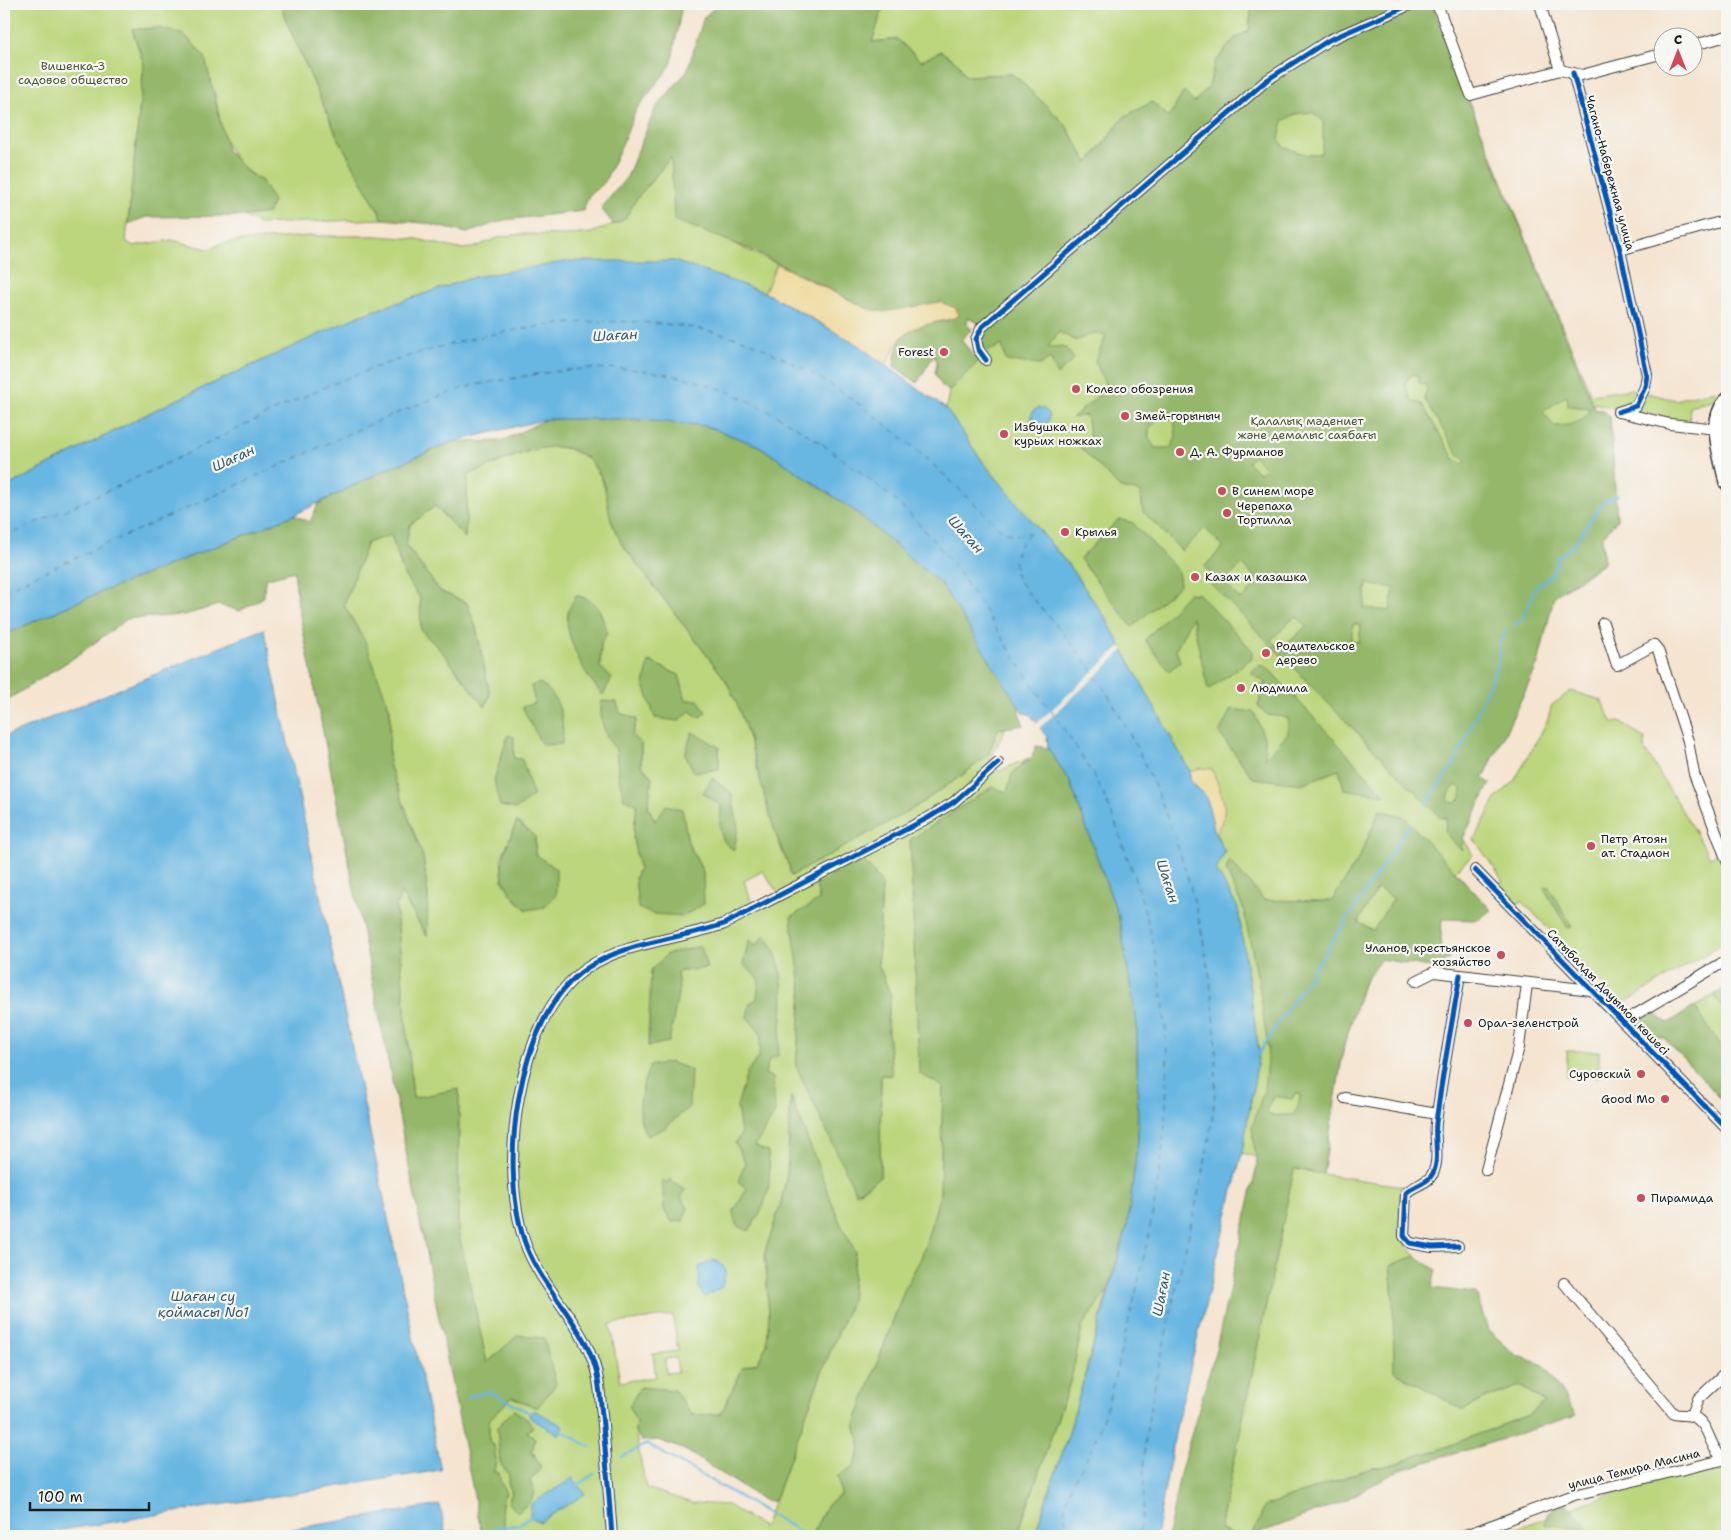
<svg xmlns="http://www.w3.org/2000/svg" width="1731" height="1540" font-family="'Shantell Sans',sans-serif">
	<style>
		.green { fill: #bbd67b; stroke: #6c794c; fill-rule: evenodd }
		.forest { fill: #94b76b; stroke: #586a44; fill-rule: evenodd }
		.sand { fill: #eeda9e; stroke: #857b5d }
		.water { fill: #68b6e2; stroke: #42697f }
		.pier { fill: #f5e4d0 }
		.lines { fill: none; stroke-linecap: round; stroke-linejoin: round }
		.stream { stroke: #68b6e2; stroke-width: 2.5 }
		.ferry { stroke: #3a5a6b; stroke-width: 1; stroke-dasharray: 6 5; stroke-linecap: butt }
		.street-casing { stroke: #3d3a37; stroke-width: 12 }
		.primary-casing { stroke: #3d3a37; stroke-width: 18 }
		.street { stroke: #fff; stroke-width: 10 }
		.primary { stroke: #fff; stroke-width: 15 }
		.cycleway-casing { stroke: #f6f6f2; stroke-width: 8 }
		.cycleway { stroke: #0057b8; stroke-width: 5 }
		.poi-dot { fill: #d1495b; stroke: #f6f6f2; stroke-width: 2 }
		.labels { text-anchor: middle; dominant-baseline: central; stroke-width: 4.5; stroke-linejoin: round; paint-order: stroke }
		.park-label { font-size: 12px; fill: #4c5438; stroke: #f6f6f2 }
		.street-label { font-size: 12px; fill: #1c1c1c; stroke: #f6f6f2 }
		.poi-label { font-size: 12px; fill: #1c1c1c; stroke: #f6f6f2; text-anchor: start }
		.water-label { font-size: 14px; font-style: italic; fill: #3a5a6b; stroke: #f6f6f2 }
	</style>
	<rect width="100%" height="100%" fill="#f6f6f2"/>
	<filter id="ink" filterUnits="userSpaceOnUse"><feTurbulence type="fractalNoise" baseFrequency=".02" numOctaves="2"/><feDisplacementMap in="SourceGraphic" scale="10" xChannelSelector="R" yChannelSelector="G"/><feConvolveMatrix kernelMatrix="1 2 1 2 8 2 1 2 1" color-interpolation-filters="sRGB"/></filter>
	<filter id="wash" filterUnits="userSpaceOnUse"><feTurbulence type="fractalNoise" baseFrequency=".0096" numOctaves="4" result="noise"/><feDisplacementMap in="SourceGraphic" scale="20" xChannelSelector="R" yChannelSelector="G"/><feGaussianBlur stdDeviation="1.12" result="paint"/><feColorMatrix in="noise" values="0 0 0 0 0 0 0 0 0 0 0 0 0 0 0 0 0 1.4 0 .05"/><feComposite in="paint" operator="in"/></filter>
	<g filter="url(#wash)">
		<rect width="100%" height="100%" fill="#f5e4d0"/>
		<g class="green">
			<path d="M4,4H281L285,18L337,136L383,219L259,224L244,216L268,213L262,181C221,157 223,132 214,90L132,29L144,64L126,241L133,246L172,240L208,249L221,244L241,241L309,236H376L417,239L458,249L473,248L500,237L523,234L566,235L591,233L625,219L635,201L671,157L728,241L777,264L764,293L674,261L474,277L361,315L157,409L4,488Z"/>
			<path d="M884,4H1252L1249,31L1234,39L1216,62L1209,86L1194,103L1169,117L1125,116L1088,163L1065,124L1013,74L965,76L959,64L921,61L897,39L872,42Z"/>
			<path d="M1420,4L1468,99L1591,395L1631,389L1675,400L1715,390V399L1689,406L1690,423L1593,403L1595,410H1603L1610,417L1617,520L1602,537L1604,563L1554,596L1538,664L1483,779L1490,783L1463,838L1473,855L1455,871L1491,910L1438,911L1431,967L1380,959L1363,984L1344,1045L1323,1174L1401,1186L1399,1237L1416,1256L1390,1265L1393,1298L1463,1410L1484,1399L1520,1386L1545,1402L1528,1415L1435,1451L1418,1455L1397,1464L1368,1469L1265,1506L1252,1536H1239L1220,1530L1294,1168L1242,1153L1259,1053L1238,908L1216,870L1225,852L1190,780V772L1105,617L1067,563L983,462L946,409L949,391L993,346Z"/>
			<path d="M555,446L569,449L589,459L601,477L621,543L725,679C757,737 760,806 789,866L791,876L914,808L964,774L988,755L998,729L1006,727L990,761L999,771L1029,758L1012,774L1007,793L945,819L910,840L943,1087L940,1195L922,1256L905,1288L855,1424L861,1448L853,1468L838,1476L841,1495L827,1505L811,1536H503L506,1532C501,1520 499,1503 506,1493L494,1472L496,1458L489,1441V1420L512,1397L518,1335L487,1363L458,1231L459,1089L413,1099L396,907L401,893L426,935L428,895L423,857L389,764L390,709L344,605L367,542L391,535L404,575L420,598L421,630L444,654L485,707L490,695L476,627L467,603L440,591L405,545L410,525L435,506L465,537L468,475L534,449ZM570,636L601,642L600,667ZM649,661L678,675L686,700ZM641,744V765L652,777L648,807L655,821L682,810L688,843L703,872L635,878L639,868L633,838L637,804L619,778L616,749ZM517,821L535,837V854L517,901L503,881L501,859ZM763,871L779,895L754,909L744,881ZM882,884L878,964L891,996L887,1021L892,1075H881L880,1177L857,1193L796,1066L802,993L798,956L819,900ZM791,1098L840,1223L855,1251L851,1302L823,1369L764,1528L728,1505L692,1503L646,1488L635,1431L636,1421L674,1390L692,1415L721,1414L743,1367L758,1362L767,1344L769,1315L765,1252L781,1203L787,1174ZM673,1315L678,1351L653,1354L656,1377L620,1382L610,1324ZM676,1358L678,1372L666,1373L665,1359ZM528,1420C527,1439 532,1452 541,1468L530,1481L535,1493L530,1502L518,1512L508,1483Z"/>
			<path d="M1571,691L1601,700L1613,723L1621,722L1645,739L1644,748L1710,857L1720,853L1727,873V941L1621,1005L1522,901L1518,904L1498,884L1503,881L1474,839L1497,797L1513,783L1547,722L1552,705Z"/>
			<path d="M1727,987V1105L1657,1030Z"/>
			<rect x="1567" y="1051" width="32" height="26"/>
			<path d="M1108,1290L1068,1436L1034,1536H1017L1071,1379L1083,1324Z"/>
			<path d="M1725,1464L1727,1468V1536H1523L1518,1528L1634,1485Z"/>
		</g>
		<g class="forest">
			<path d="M281,4H685L682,5L671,65L636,110L622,145L604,183L589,195L583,211L504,220L467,233L424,223L383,219L337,136L285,18Z"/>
			<path d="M719,4H884L872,42L897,39L921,61L941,51L959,64L965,76L1013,74L1065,124L1088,163L1125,116L1152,102L1169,117L1184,91L1194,103L1209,86L1215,62L1234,39L1249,31L1252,4H1432L1468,99L1595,410H1603L1610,417L1617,520L1602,537L1604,563L1554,596L1538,664L1483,779L1490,783L1463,838L1461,850L1445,833L1446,817L1441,818L1210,583L1211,573L1204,567L1223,547L1205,528L1182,551L1143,512L1140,492L1120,488L1076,443L1090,439L1086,415L1072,418L1107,388L1095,361L1106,336L1093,333L1076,341L1059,332L1048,347L1064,346L1074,359L1057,375L1050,358L1040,365L1006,361L1002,345L988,351L981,347L978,338L984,327L968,317L967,325L972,329L961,340L979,361L949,391L942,386L935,374L937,362L934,355L917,383L894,366C896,330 915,325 948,321L925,305L884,312L868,309L752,250L674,220L671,157L635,201L625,219L614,225L601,208L627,177L655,109L687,71L704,17ZM1312,112L1323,121V143L1321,153L1307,155L1284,147L1279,139L1283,121L1296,114ZM1412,374L1418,376L1419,383L1426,385L1427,390L1424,398L1458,455L1466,461L1463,464L1454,459L1422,404L1411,400L1405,383ZM1567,395L1568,406L1591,408C1582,425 1572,425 1554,426L1543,412ZM1158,416L1174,419L1176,437L1171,448H1155L1149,438V429L1155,423ZM1254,456L1265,468L1259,473L1248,462ZM1242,564L1259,582L1241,600L1224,583ZM1367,584L1394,588L1390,611L1364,608ZM1296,616L1306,626L1281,650L1271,640ZM1353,624L1361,625L1359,642L1351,641ZM1456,785L1462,789L1461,798L1456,803L1448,802L1449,794Z"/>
			<path d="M159,28L185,35L205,57L227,150L247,172L262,181L273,201L268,213L244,216L146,217L128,224L144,64L132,29Z"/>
			<path d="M547,419H631L706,426L759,446L855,511L941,584L1018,703L1019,713L1024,725L998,729L988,755L964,774L914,808L791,876L789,866C760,806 757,737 725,679L621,543C619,537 615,531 613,526C607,510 608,492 601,477C574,420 509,459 468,475L465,538L435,506L410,525L406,545L440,591L467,603L476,627L490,695L485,707L444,654L421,630L420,598L404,575L391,535L367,543L344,605L365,641L390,710L389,764L423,857L428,895L427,936L401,893L396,907L413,1098L459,1089L458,1231L487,1363L518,1335L544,1338L556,1384L537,1408L512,1397L489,1420V1441L494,1445L496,1459L494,1472L499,1473L500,1481L506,1493C499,1503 501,1520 506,1532L503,1536H482L298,605L294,571L265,579L264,597L240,611L219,605L184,615L127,619L75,657L4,702V635L77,602L294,515L310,522L318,504L385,470L453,442L502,441Z"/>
			<path d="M1119,519L1133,523L1178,571L1180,585L1132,627L1080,559Z"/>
			<path d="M1189,593L1199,594L1252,650V658L1208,690L1192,617L1176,649L1180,662L1169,671L1145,640Z"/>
			<path d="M576,595C601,603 600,610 607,634L601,642L600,667L612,678L603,695C587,679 563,636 568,613C569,607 574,601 576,595Z"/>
			<path d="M649,661L679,675L686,700H698L706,712L699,718L690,711L679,721L655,718L644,685Z"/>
			<path d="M1258,665L1267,667L1385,795L1344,789L1339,770L1301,784L1253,778L1219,733L1231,709L1254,712L1265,740V758L1288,733V718L1268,715L1258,706L1262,695L1257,688L1267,683L1250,673Z"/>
			<path d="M540,683C560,696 565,720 562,744L542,745L522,707L535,703L531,686Z"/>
			<path d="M602,701L617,702L620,713L637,719L632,735L641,744V765L652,777L648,807L655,821L666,805L682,809L688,843L703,872L704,904L683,916L653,914L638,908L635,878L639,868L633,838L637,804L624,799L619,778L616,749C605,740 598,715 602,701Z"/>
			<path d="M692,732L719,747V769L694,772L685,754Z"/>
			<path d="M508,735L514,737V758L522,759L533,795L517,809L500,806L494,780Z"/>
			<path d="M1036,746L1048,748L1070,782L1119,918L1137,1023L1138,1140L1127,1227L1108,1290L1083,1324L1071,1379L1017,1536H811L827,1505L841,1495L838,1476L853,1468L861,1448L855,1424L905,1288L922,1256L940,1195L943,1087L919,1073L910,840L992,787L1007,792L1012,774L1032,757Z"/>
			<path d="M712,778L732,794L738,827L734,850C716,840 720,824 721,806L703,793Z"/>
			<path d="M1380,810L1403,816L1491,910L1478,920L1442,919L1440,957L1450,959L1431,967L1381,959L1363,984L1344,1045L1323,1174L1294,1169L1220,1530L1239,1536H1168L1180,1474L1216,1349L1257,1166L1252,1128L1264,1090L1268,1049L1259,984L1243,908L1226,871L1229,860L1264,900L1332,901L1359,858ZM1378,888L1393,898L1373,931L1358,922ZM1295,1093L1300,1094L1298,1107L1293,1115H1269L1267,1109L1273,1096L1292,1099Z"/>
			<path d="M517,821L535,837V854L556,869V894L545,907L527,910C490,879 501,860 517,821Z"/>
			<path d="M862,858L882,884L878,964L891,996L887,1021L892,1075H881L880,1177L856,1193L796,1066L802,993L791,917L819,900L816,885Z"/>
			<path d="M1548,886L1571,925V928L1567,927L1545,890V887Z"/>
			<path d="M765,935C791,969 782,1016 778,1056L769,1060L765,1074L773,1078L775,1113L755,1146L768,1152C772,1188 769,1200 749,1231L736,1225L733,1212L747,1189L738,1181L745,1163L735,1143L741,1134L737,1107L747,1072L759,1057L761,1034L747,1017L750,1003L757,999L759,979L743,964L749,940L756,946Z"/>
			<path d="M701,946L707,968L677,972L679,989L669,1042L648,1046L651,970L667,954Z"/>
			<path d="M1727,987V1015L1714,995Z"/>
			<path d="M1695,1007L1727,1056V1105L1664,1038L1646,1036L1632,1023L1651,1011L1668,1023Z"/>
			<path d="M670,1062L691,1070L689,1107L665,1128L647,1136C634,1117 641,1086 650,1066Z"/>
			<path d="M791,1096L840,1223L855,1251L851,1302L823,1369L774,1501H765L685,1450L658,1440L641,1441L635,1431L636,1421L629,1407L640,1387L674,1390L692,1415L721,1414L743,1367L758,1362L767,1344L769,1315L765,1252L781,1203L787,1174Z"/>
			<path d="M670,1179L685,1190L681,1198L688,1208L683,1221L672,1222L664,1210L662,1180L667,1183Z"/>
			<path d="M1416,1256L1436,1270L1432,1288L1476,1293L1488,1330L1516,1355L1544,1365L1576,1415L1500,1440L1397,1471L1344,1501L1252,1536L1265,1506L1368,1469L1397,1464L1418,1455L1435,1451L1528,1415L1545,1402L1520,1386L1484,1399L1463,1410L1394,1371L1393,1298L1390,1265Z"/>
			<path d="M514,1410L528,1420L533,1427L527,1432L535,1439L532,1451L541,1468L530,1481L535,1493L530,1502L518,1512L508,1503L512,1492L508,1483L509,1475L500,1463L497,1427Z"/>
			<path d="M1567,1504L1595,1536H1580L1582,1529L1545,1524C1545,1509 1554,1507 1567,1504Z"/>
		</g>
		<g class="sand">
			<path d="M777,264L868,309L884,312L940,302L956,308L959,316C943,323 921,322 907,333C897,339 891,356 885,366C846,338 807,313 764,293Z"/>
			<path d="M1201,768L1212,769C1221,795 1233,810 1215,833L1206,796L1190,780V772Z"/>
		</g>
		<g class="water">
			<path d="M570,261H674L764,292L858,345L946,409L983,462L1067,563L1105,617L1190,772V781L1206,796L1215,833L1225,852L1216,870L1238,908L1259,1053L1242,1153L1177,1423L1156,1536H1034L1068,1436L1127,1227L1138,1140L1137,1023L1119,918L1070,782L1048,748L1047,737L1030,714L1023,713L941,584L855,511L759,446L706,426L631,419H547L452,442L385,470L294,515L77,602L4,635V488L157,409L361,315L474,277Z"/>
			<circle cx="1040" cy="417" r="9"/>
			<path d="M264,629L441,1470L24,1536H4V737Z"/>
			<path d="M713,1260L721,1263L726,1271L722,1287L705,1297L699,1288V1267Z"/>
			<path d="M536,1411L563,1426L559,1435L530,1418L529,1413Z"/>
			<path d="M573,1478L585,1494L540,1522L530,1517L531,1504Z"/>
			<path d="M440,1505L446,1536H249Z"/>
		</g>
		<path class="pier" d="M1121,646L1124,650L1038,729L1035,725Z"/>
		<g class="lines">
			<g class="stream">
				<path d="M1514,625L1522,620L1535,588L1553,573L1559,556L1573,546L1603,502L1618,495"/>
				<path d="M1426,804L1457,759L1499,661L1500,641L1507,630"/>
				<path d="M1259,1053L1410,824"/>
				<path d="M467,1397L490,1392L532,1414"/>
				<path d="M561,1430L590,1447"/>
				<path d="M621,1457L647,1444L808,1536"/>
				<path d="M576,1486L594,1474"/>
				<path d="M494,1528L518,1525L532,1516"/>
				<path d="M444,1533L456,1531"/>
			</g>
			<g class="ferry">
				<path d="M1030,533C1016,546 1011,560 1017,578C1028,595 1043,609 1056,625C1075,647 1093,670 1108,695C1179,813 1231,981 1212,1120C1202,1190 1181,1260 1167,1330C1159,1368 1149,1406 1145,1445C1141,1475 1148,1508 1137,1536"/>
				<path d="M4,537C63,511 122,485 180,457C230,433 280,407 330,385C458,332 612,298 747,341C757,344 767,350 777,355C861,395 934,463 999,528C1010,535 1018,537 1030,532"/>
				<path d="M4,590C87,552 171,516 255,477C322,446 388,414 458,390C475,384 493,382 510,379C637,353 724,374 829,449C854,468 881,486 903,508C952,554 986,613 1022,669C1047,707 1076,743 1098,784C1111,808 1120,836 1129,862C1165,961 1174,1048 1162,1153C1154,1216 1140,1278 1124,1339C1118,1363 1113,1387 1105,1411C1101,1424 1096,1438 1091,1450C1082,1470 1067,1486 1065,1508C1063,1521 1068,1527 1076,1536"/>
			</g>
		</g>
	</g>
	<g filter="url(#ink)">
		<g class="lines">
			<defs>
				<g id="street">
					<path d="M1437,4L1471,95L1560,70L1582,75L1664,53"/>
					<path d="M1540,4L1560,70"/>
					<path d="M1694,45L1727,36"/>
					<path d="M1573,73L1620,250L1647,375L1645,387L1636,406L1618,412"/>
					<path d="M1620,250L1727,220"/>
					<path d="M986,360L978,349L976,339L982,327L1267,80L1329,40L1412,4"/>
					<path d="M1619,412L1670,424L1717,429"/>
					<path d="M1603,623L1617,665L1654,645L1658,650L1688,741L1694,774L1727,861"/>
					<path d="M1475,870L1727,1129"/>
					<path d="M1416,981L1434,972L1591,990"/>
					<path d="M1623,1022L1727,960"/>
					<path d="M1345,1098L1437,1114"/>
					<path d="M1486,1170L1519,1047L1527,984"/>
					<path d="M1458,1246L1432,1247L1410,1243L1404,1236L1406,1193C1414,1185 1428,1184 1433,1173C1440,1159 1434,1139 1436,1123C1442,1074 1452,1024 1460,975"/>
					<path d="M1564,1283L1674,1414C1681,1416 1689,1414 1694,1417C1711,1425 1708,1451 1727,1460"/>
					<path d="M1692,1415L1698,1399L1727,1372"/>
					<path d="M612,1536C609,1496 606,1456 602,1415C600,1399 600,1382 595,1367C582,1323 544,1290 527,1248C497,1173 515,1016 587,968C625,942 681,939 724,924L928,818L954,802L998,763"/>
					<path d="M1463,1536L1574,1495L1727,1459"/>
				</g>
				<path id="primary" d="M1727,401C1708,422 1722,457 1727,482"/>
			</defs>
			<use href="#street" class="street-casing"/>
			<use href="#primary" class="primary-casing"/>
			<use href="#street" class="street"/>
			<use href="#primary" class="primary"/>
			<defs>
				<g id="cycleway">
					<path d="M1573,73L1620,250L1647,375L1645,387L1636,406L1618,412"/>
					<path d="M986,360L978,349L976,339L982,327L1267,80L1329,40L1412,4"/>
					<path d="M1475,870L1727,1129"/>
					<path d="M1458,1246L1432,1247L1410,1243L1404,1236L1406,1193C1414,1185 1428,1184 1433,1173C1440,1159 1434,1139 1436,1123C1442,1074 1452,1024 1460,975"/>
					<path d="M612,1536C609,1496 606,1456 602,1415C600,1399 600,1382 595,1367C582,1323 544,1290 527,1248C497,1173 515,1016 587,968C625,942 681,939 724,924L928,818L954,802L998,763"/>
				</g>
			</defs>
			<use href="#cycleway" class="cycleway-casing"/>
			<use href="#cycleway" class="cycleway"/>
		</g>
	</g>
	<g class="poi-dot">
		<circle cx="944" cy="352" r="5"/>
		<circle cx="1076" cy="389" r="5"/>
		<circle cx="1125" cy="416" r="5"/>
		<circle cx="1004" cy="434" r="5"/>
		<circle cx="1180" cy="452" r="5"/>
		<circle cx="1222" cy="491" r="5"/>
		<circle cx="1227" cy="513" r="5"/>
		<circle cx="1065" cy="532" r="5"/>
		<circle cx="1195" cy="577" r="5"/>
		<circle cx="1266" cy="653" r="5"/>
		<circle cx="1241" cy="688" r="5"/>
		<circle cx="1591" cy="846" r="5"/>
		<circle cx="1501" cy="955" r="5"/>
		<circle cx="1468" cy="1023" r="5"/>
		<circle cx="1641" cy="1074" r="5"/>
		<circle cx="1665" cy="1099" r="5"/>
		<circle cx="1641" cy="1198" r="5"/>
	</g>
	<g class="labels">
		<g class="park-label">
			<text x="73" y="66">Вишенка-3<tspan x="73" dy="14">садовое общество</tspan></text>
			<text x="1307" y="421">Қалалық мәдениет<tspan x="1307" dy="14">және демалыс саябағы</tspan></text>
		</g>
		<g class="street-label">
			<text transform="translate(1610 173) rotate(75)">Чагано-Набережная улица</text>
			<text transform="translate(1608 992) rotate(46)">Сатыбалды Дауымов көшесі</text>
			<text transform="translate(1634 1469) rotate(-14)">улица Темира Масина</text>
		</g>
		<g class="poi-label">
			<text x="934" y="352" text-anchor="end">Forest</text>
			<text x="1086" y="389">Колесо обозрения</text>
			<text x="1135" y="416">Змей-горыныч</text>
			<text x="1014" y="427">Избушка на<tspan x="1014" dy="14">курьих ножках</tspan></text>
			<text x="1190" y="452">Д. А. Фурманов</text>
			<text x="1232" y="491">В синем море</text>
			<text x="1237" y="506">Черепаха<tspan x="1237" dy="14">Тортилла</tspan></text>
			<text x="1075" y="532">Крылья</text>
			<text x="1205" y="577">Казах и казашка</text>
			<text x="1276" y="646">Родительское<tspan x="1276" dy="14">дерево</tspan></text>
			<text x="1251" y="688">Людмила</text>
			<text x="1601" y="839">Петр Атоян<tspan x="1601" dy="14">ат. Стадион</tspan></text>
			<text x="1491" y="948" text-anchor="end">Уланов, крестьянское<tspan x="1491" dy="14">хозяйство</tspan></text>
			<text x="1478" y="1023">Орал-зеленстрой</text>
			<text x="1631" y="1074" text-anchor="end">Суровский</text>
			<text x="1655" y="1099" text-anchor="end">Good Mo</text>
			<text x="1651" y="1198">Пирамида</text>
		</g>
		<g class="water-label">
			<text transform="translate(615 335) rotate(-3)">Шаған</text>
			<text transform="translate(233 458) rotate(-25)">Шаған</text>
			<text transform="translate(966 534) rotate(48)">Шаған</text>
			<text transform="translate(1168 881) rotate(72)">Шаған</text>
			<text transform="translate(1161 1294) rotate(-79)">Шаған</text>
			<text x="203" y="1296">Шаған су<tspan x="203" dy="16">қоймасы No1</tspan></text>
		</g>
	</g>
	<rect width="1731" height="1540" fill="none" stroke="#f6f6f2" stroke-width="20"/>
	<g transform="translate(1678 52)"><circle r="24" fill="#f6f6f2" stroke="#9f9f9c"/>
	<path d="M0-4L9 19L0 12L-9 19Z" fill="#d1495b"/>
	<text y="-8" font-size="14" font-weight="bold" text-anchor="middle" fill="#1c1c1c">С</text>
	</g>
	<path d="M30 1502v8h119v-8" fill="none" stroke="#1c1c1c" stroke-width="2.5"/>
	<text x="38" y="1502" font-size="15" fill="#1c1c1c" stroke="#f6f6f2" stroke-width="4" paint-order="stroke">100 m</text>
</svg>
